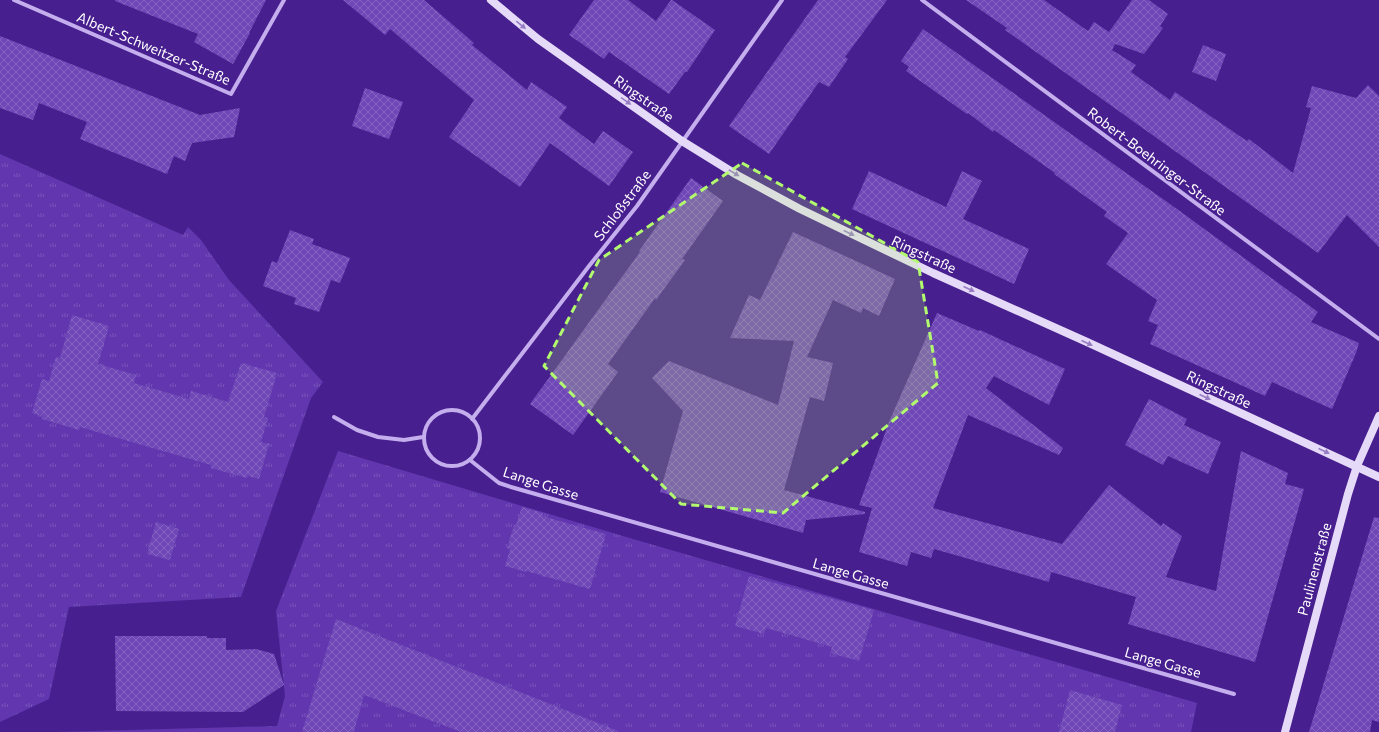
<svg xmlns="http://www.w3.org/2000/svg" width="1379" height="732" font-family="Commissioner,sans-serif">
	<style>
		.park { fill: url(#park-tufts) }
		.building { fill: url(#building-cross-hatch) }
		.lines { fill: none; stroke-linecap: round; stroke-linejoin: round }
		.street { stroke: #c4aeed; stroke-width: 4 }
		.secondary { stroke: #e6daf9; stroke-width: 8 }
		.oneway { fill: #977cc4 }
		.marked { fill: #b2fb6e; fill-opacity: 0.2; stroke: #b2fb6e; stroke-width: 3; stroke-dasharray: 8 5; stroke-linejoin: round }
		.labels { text-anchor: middle; dominant-baseline: central; stroke-width: 3; stroke-linejoin: round; paint-order: stroke }
		.street-label { font-size: 14px; fill: #fff; stroke: #481f8f }
	</style>
	<defs>
		<pattern id="park-tufts" width="24" height="20" patternUnits="userSpaceOnUse"><rect width="24" height="20" fill="#6136ae"/><path d="M3 7l-1-3M5 7V3M7 7l1-3M15 17l-1-3M17 17v-4M19 17l1-3" fill="none" stroke="#7954ba"/></pattern>
		<pattern id="building-cross-hatch" width="8" height="8" patternUnits="userSpaceOnUse"><rect width="8" height="8" fill="#7047b6"/><path d="M0 0l8 8M0 8l8-8" fill="none" stroke="#8563c1"/></pattern>
	</defs>
	<rect width="100%" height="100%" fill="#481f8f"/>
	<g class="park">
		<path d="M0,154L183,235L188,227L201,240L229,280L323,382L311,398L241,597L69,607L49,699L0,722Z"/>
		<path d="M338,451L633,539L1197,703L1191,732H57L277,726L285,696L276,611Z"/>
	</g>
	<g class="building">
		<path d="M115,0H266L249,33H250L233,64L194,42L198,34L115,1Z"/>
		<path d="M343,0H424L474,43L472,45L527,90L531,82L567,107L559,118L594,144L603,131L633,152L609,186L550,143L520,187L449,137L474,100L390,29L385,35Z"/>
		<path d="M594,0H628L656,21L671,0H672L715,30L687,72H685L669,94L609,52L604,59L569,35Z"/>
		<path d="M818,0H887L845,57L848,59L829,87L819,82L769,154L729,126Z"/>
		<path d="M966,0H1044L1088,31L1094,22L1109,32L1132,0H1149L1168,14L1160,26L1163,28L1144,54L1115,44L1112,50L1136,65L1131,72L1170,100L1175,92L1247,141L1249,139L1293,173L1311,108L1306,107L1312,86L1356,98L1368,85L1379,96V247L1347,215L1318,253L1005,30L1007,28Z"/>
		<path d="M923,29L1177,209L1318,312L1311,322L1359,343L1356,353L1332,409L1272,382L1265,396L1150,344L1158,325L1148,321L1157,300L1106,264L1128,233L1104,216L1107,212L1054,174L1055,173L994,130L993,132L968,113L967,114L906,71L909,67L901,61Z"/>
		<path d="M0,36L200,115L240,108L234,137L192,143L185,161L174,156L167,174L80,139L87,122L39,103L33,120L0,108Z"/>
		<path d="M1203,45L1226,54L1216,81L1192,72Z"/>
		<path d="M365,88L403,102L389,139L352,126Z"/>
		<path d="M869,171L946,207L962,171L982,181L963,219L1029,249L1014,284L852,209Z"/>
		<path d="M691,178L723,201L682,259L685,260L656,300L655,298L608,364L618,372L573,435L530,404L640,252L639,251Z"/>
		<path d="M290,230L314,239L312,244L350,258L340,283L331,280L319,312L294,304L296,298L263,286L272,261L277,263Z"/>
		<path d="M793,232L895,279L879,316L863,308L861,313L833,300L807,357L833,363L824,401L810,397L784,490L865,512V514L806,520L803,533L660,492L683,411L652,378L669,361L778,405L794,341L730,338L749,295L760,300Z"/>
		<path d="M937,313L979,331L980,330L1065,369L1049,405L994,376L986,388L1063,448L1059,455L968,415L933,508L1062,544L1109,485L1161,526L1163,523L1182,536L1166,577L1216,591L1241,451L1288,473L1285,484L1304,489L1255,662L1128,624L1136,597L1051,572L1049,582L934,549L931,558L911,552L907,566L859,552L872,508L859,505L889,422Z"/>
		<path d="M72,315L109,326L98,364L136,375L134,383L189,399L191,391L228,402L241,363L277,373L264,417L268,418L261,442L269,444L259,479L248,476L247,478L211,468V465L80,427L79,430L42,419V416L32,413L42,379L49,381L56,357L60,358Z"/>
		<path d="M1149,399L1187,419L1184,425L1221,442L1208,474L1168,456L1163,465L1125,445Z"/>
		<path d="M522,507L543,513L542,516L606,534L590,589L526,571V572L505,566L510,549L507,548L514,525H516Z"/>
		<path d="M1374,517L1379,518V722L1372,720L1370,732H1309Z"/>
		<path d="M156,522L179,529L170,560L147,554Z"/>
		<path d="M749,576L874,610L859,661L830,653L832,647L766,628L764,634L735,626Z"/>
		<path d="M336,619L618,731V732H461L364,695L354,732H302Z"/>
		<path d="M115,636H207V638H226V650L256,649L274,654L284,685L243,712L116,711Z"/>
		<path d="M1070,690L1122,705L1115,732H1059Z"/>
	</g>
	<g class="lines">
		<g class="street">
			<path d="M14,0L231,94L284,0"/>
			<path d="M922,0L1379,339"/>
			<circle cx="452" cy="438" r="28"/>
			<path d="M334,417L357,430L378,437L404,440L423,437"/>
			<path d="M472,419L589,266L637,206L782,0"/>
			<path d="M470,460L499,483L511,487L1234,694"/>
		</g>
		<g class="secondary">
			<path d="M491,0L538,39L682,141L737,175L800,209L933,273L1087,342L1379,477"/>
			<path d="M1285,732L1348,494L1357,466L1379,416"/>
		</g>
	</g>
	<defs><path id="oneway-solid" d="M-6-.8H1V-3.2L6.5 0L1 3.2V.8H-6Z"/></defs>
	<g class="oneway">
		<use href="#oneway-solid" transform="translate(521 25) rotate(39)"/>
		<use href="#oneway-solid" transform="translate(626 101) rotate(35)"/>
		<use href="#oneway-solid" transform="translate(734 173) rotate(31)"/>
		<use href="#oneway-solid" transform="translate(849 233) rotate(26)"/>
		<use href="#oneway-solid" transform="translate(969 289) rotate(24)"/>
		<use href="#oneway-solid" transform="translate(1087 343) rotate(24)"/>
		<use href="#oneway-solid" transform="translate(1205 397) rotate(25)"/>
		<use href="#oneway-solid" transform="translate(1324 451) rotate(25)"/>
	</g>
	<path class="marked" d="M742,163L918,262L938,383L783,513L681,504L544,366L599,260Z"/>
	<g class="labels">
		<g class="street-label">
			<text transform="translate(154 48) rotate(23)">Albert-Schweitzer-Straße</text>
			<text transform="translate(644 98) rotate(35)">Ringstraße</text>
			<text transform="translate(1157 161) rotate(37)">Robert-Boehringer-Straße</text>
			<text transform="translate(622 205) rotate(-53)">Schloßstraße</text>
			<text transform="translate(924 254) rotate(25)">Ringstraße</text>
			<text transform="translate(1219 389) rotate(25)">Ringstraße</text>
			<text transform="translate(541 483) rotate(18)">Lange Gasse</text>
			<text transform="translate(1314 569) rotate(-75)">Paulinenstraße</text>
			<text transform="translate(851 573) rotate(16)">Lange Gasse</text>
			<text transform="translate(1163 662) rotate(16)">Lange Gasse</text>
		</g>
	</g>
</svg>
